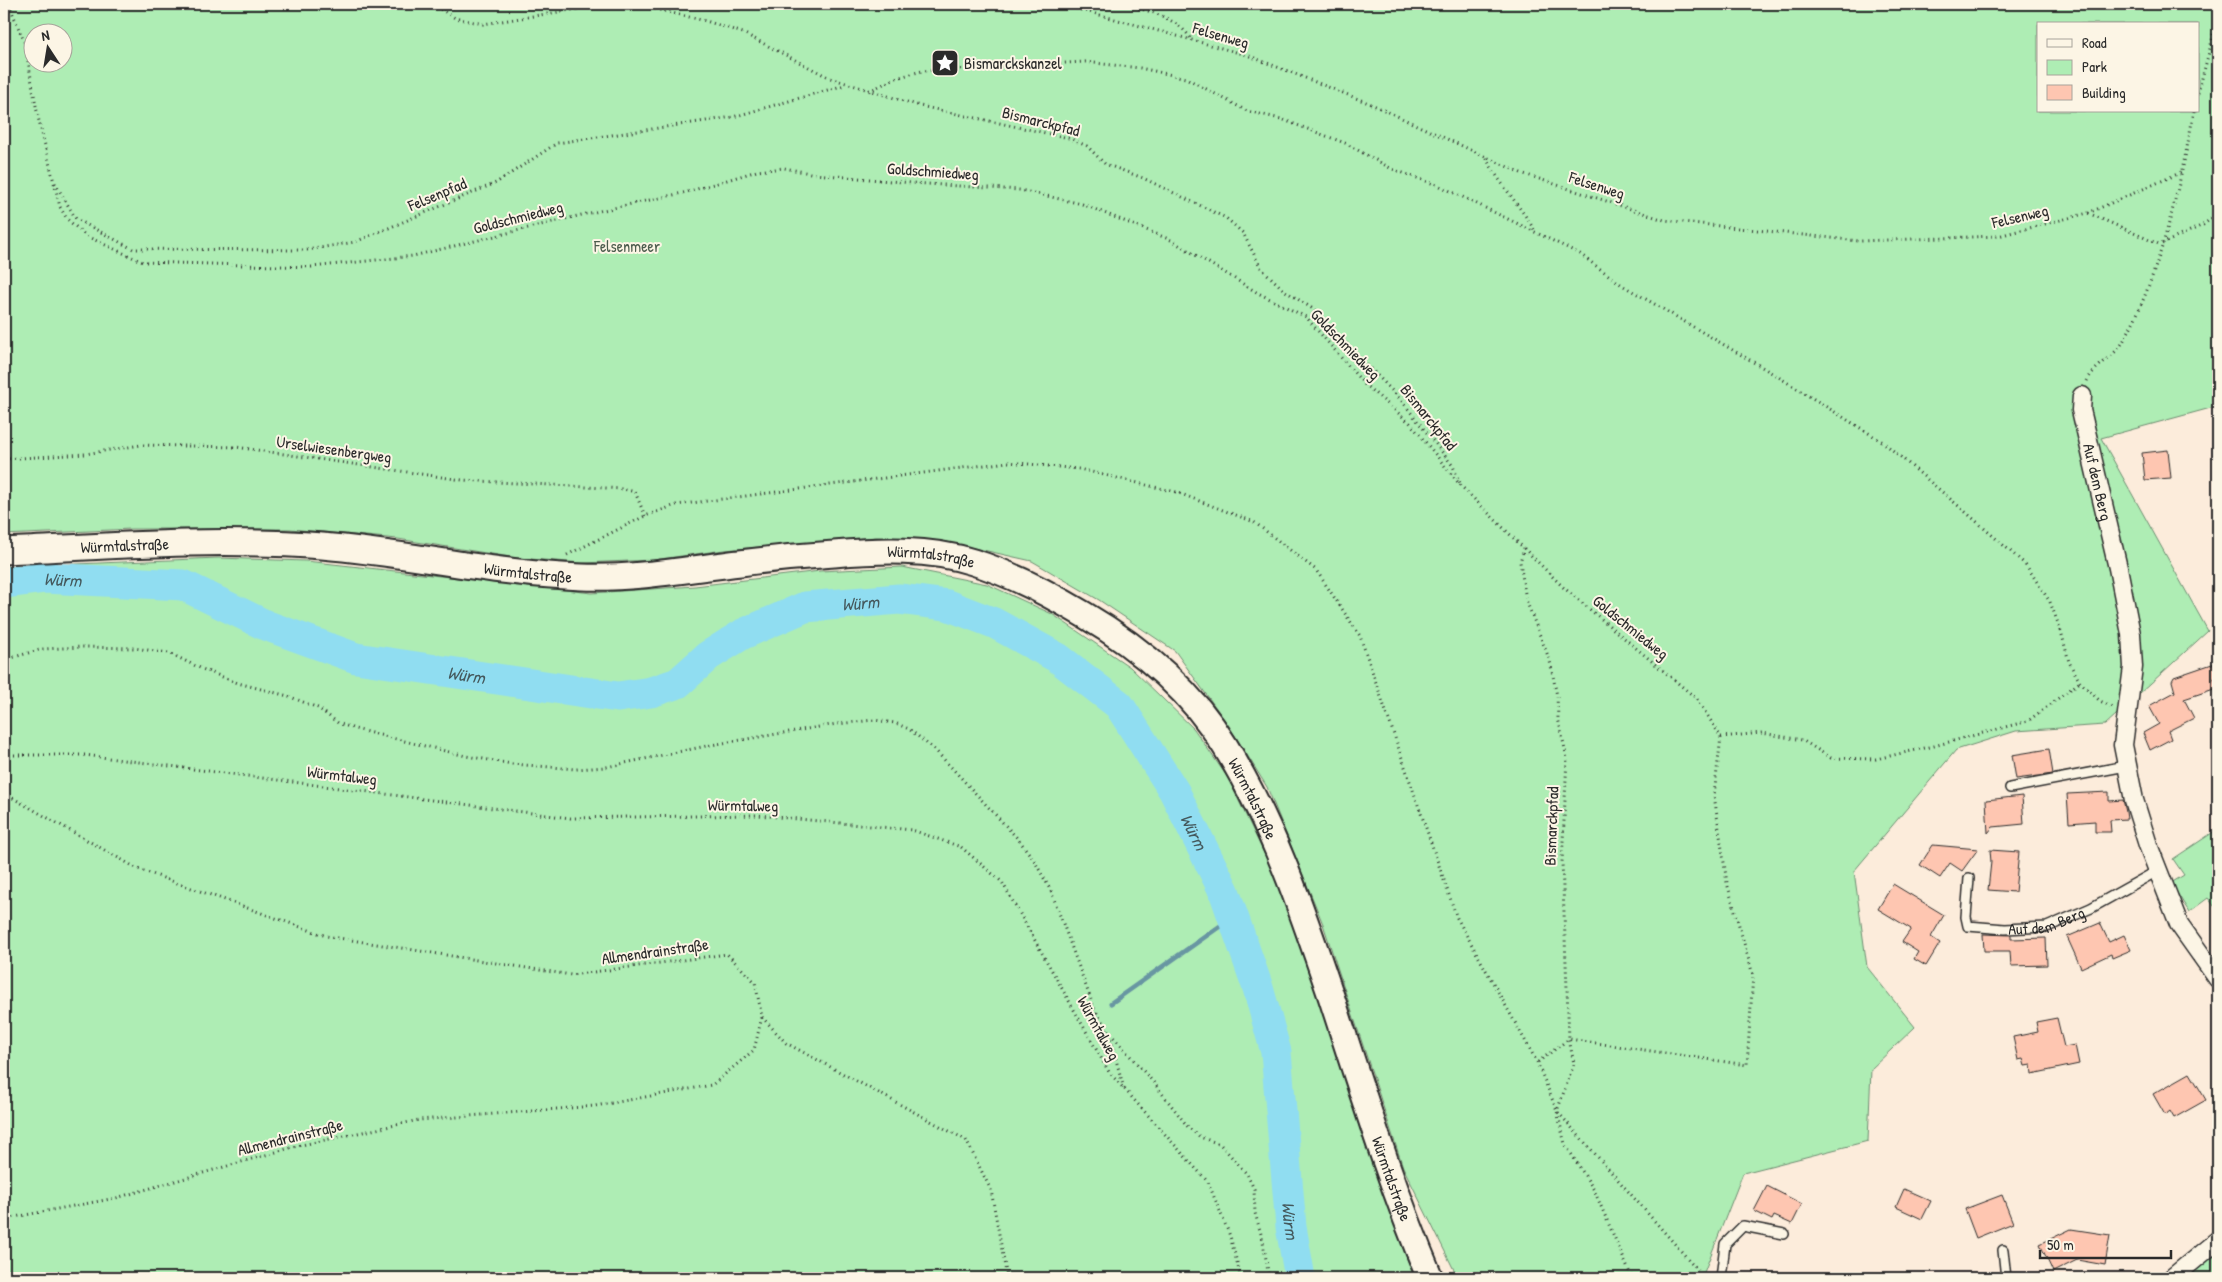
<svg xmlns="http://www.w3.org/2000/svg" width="2222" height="1282" font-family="'Patrick Hand',sans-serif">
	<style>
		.green { fill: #aeedb4; stroke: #6c8c70; fill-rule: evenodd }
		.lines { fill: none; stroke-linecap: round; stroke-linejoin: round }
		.stream { stroke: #6896a2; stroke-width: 5 }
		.river { stroke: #90ddf1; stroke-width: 31 }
		.building { fill: #fec6b1; stroke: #2b2b2b }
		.service-casing { stroke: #2b2b2b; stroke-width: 12 }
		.minor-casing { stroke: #2b2b2b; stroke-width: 21 }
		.secondary-casing { stroke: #2b2b2b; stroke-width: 29 }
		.path { stroke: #2b2b2b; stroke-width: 3; stroke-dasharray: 1 4; stroke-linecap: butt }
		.service { stroke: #fcf5e5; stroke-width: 9 }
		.minor { stroke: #fcf5e5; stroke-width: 18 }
		.secondary { stroke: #fcf5e5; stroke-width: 25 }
		.labels { text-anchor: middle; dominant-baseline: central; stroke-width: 4; stroke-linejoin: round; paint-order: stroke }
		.street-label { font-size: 16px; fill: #2b2b2b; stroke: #fcf5e5 }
		.poi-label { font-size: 16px; fill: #2b2b2b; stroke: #fcf5e5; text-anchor: start }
		.park-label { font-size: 16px; fill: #4c5c4d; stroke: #fcf5e5 }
		.water-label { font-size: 18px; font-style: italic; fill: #44585c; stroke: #fcf5e5 }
	</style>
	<rect width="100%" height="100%" fill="#fcecdb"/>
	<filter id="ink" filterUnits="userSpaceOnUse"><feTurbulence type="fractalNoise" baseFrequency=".02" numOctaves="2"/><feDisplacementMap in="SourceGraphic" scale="10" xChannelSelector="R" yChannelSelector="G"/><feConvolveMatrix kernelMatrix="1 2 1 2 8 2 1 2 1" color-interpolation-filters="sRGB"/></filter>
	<g filter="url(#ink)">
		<g class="green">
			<path d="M4,4H2218V406L2101,438L2208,631L2105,725L2016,731L1956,750L1854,871L1867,967L1915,1027L1871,1069L1868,1141L1743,1173L1703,1275L1705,1278H1458L1403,1167L1323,924L1267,787L1229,726L1175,651L1099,600L1032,561L947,542L876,537L724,550L653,560L582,563L517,558L398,539L290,529H131L4,535ZM2038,24H2198V111H2038ZM32,32H62V62H32Z"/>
			<path d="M218,558L306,561L592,593L695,586L820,571L902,567L987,584L1052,614L1130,667L1194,729L1228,778L1273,872L1302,949L1364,1141L1414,1278H4V567Z"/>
			<path d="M2218,829V911L2208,898L2189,912L2171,883L2184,875L2173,859Z"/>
			<path d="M2218,1234V1278H2163Z"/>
		</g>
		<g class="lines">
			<path class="stream" d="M1111,1003L1233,917"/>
			<path class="river" id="s1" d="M4,583L44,578L183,585L265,625L356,658L618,697L651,692L678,683L708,656L743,634L805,607L899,599L947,605L994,623L1058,658L1119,705L1174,791L1224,891L1258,988L1276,1052L1291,1227L1300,1278"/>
		</g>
		<g class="building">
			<path d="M2168,450L2171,478L2145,480L2142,453Z"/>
			<path d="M2218,662V677L2214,678L2217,688L2184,699L2194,718L2168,731L2171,739L2150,750L2143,733L2159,724L2149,706L2175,692L2172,681L2174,677Z"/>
			<path d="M2049,749L2053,774L2016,779L2012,755Z"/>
			<path d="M2109,792V801L2123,800L2126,812L2127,819L2110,820L2111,832H2095V821L2069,823L2067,794Z"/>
			<path d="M2022,796L2024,824L1993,827L1988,833L1986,800Z"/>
			<path d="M1933,845L1978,849L1962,871L1950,863L1940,878L1920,865Z"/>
			<path d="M1990,850L2019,852L2015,892L1988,890L1991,862Z"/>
			<path d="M1893,884L1944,915L1931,937L1940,943L1926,966L1914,959L1918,952L1902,942L1911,929L1878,909Z"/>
			<path d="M2100,923L2109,942L2124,935L2131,950L2112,958L2111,954L2081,968L2067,937Z"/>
			<path d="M1983,934L2011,935V939L2046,938L2047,965L2011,966L2010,951H1984Z"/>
			<path d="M2057,1018L2064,1047L2075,1045L2079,1064L2032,1074L2031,1065L2025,1066L2023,1059L2018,1060L2013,1037L2038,1032L2036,1022Z"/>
			<path d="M2190,1073L2206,1100L2174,1118L2170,1111L2165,1115L2153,1094Z"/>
			<path d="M1767,1186L1802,1204L1792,1224L1774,1216L1772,1220L1754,1211Z"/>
			<path d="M1904,1189L1931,1201L1922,1219L1896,1207Z"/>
			<path d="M2002,1195L2013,1223L1976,1238L1965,1209Z"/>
			<path d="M2071,1229L2110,1235L2105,1265L2077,1260L2053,1272L2040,1244Z"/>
		</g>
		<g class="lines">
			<defs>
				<g id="service">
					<path d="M2010,788L2126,766"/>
					<path id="s2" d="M1969,878L1966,917L1968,926L2005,929L2047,927L2091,908L2159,870"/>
					<path d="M2003,1250L2006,1278"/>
					<path d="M1721,1278L1725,1244L1743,1226L1784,1234"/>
				</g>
				<g id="minor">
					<path id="s3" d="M2082,396L2081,410L2118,568L2131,634L2133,667L2123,745L2134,800L2148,845L2179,924L2218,979"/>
					<path d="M2172,1278L2218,1240"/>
				</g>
				<g id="secondary">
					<path id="s4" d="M4,551C110,546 216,538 322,546C409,553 495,574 582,577C636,579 688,569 740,563C771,559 803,556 834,554C879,550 929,548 973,562C1012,574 1048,593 1083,614C1139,647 1191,690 1225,746C1273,824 1302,910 1331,996C1362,1091 1391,1186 1430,1278"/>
				</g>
			</defs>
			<use href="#service" class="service-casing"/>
			<use href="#minor" class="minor-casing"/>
			<use href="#secondary" class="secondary-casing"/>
			<g class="path">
				<path d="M9,4L25,44L38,117L60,207L67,219L86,236L143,262L312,267L413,256L590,213L687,192L757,171L784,168L815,174L912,183L1020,190L1082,204L1171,240L1258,293L1306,317L1364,384L1410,423L1461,486L1563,587L1697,699L1721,737"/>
				<path d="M432,4L455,18L483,24L609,4"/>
				<path d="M610,4L651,8L706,21L743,33L830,78L920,106L1069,138L1087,146L1105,164L1143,178L1226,218L1243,233L1261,268L1284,290L1313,309L1401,400L1453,466L1460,483"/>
				<path d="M1046,4L1078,9L1247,55L1371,104L1521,173L1664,220L1859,241L1998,236L2088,213L2161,245"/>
				<path d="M1124,4C1148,11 1177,17 1191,39"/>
				<path d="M442,9L443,4"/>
				<path d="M443,9L478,4"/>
				<path d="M869,91L896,78L922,71L1085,62L1140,68L1186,78L1247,111L1281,119L1345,143L1392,169L1440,186L1580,254L1622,285L1772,373L1883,442L1968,514L2026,565L2050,602L2061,631L2069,662L2080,682L2100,701L2112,707"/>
				<path d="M2198,93L2212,41L2218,4"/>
				<path d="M1486,158C1500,184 1520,206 1535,231"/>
				<path d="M55,183L76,219L133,249L307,250L355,242L496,183L557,143L733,117L845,85"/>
				<path d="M2088,213L2182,172"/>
				<path d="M2162,244L2203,225L2218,213"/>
				<path d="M2087,381C2095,365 2114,357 2123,342C2159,278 2181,183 2194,111"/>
				<path d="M4,459L85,454L141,445L236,447L462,480L623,489L635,492L645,516"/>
				<path d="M1524,548L1520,562L1526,600L1550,661L1557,696L1558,718L1567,758L1562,862L1569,1039L1574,1064L1557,1111L1565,1144L1594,1190L1632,1278"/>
				<path d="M567,555L645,516L676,505L1008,462L1079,469L1176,492L1254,522L1316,570L1360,636L1457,918L1537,1062L1557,1111L1705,1278"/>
				<path d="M4,660L42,649L82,647L134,648L169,653L202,669L238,683L288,696L318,708L338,723L355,729L466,756L512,764L576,769L606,767L711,745L837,724L874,720L895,723L909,729L936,751L1019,840L1034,860L1051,891L1094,1008L1108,1031L1154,1083L1188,1127L1200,1137L1220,1144L1247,1174L1254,1189L1255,1213L1263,1241L1269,1278"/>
				<path d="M1721,737L1762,733L1802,740L1831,758L1876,759L1934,746L2028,721L2080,682"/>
				<path d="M4,755H85L570,818L757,815L912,830L961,847L1002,882L1109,1072L1208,1182L1230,1236L1241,1278"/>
				<path d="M4,793L138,869L326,936L571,975L727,954L755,982L762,1017L754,1050L712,1085L595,1106L419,1120L297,1146L116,1198L4,1219"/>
				<path d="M762,1017L786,1043L966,1140L991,1190L1007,1278"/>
				<path d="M1109,1034L1124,1089"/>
				<path d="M1538,1062L1569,1039L1747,1065L1753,975L1727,883L1714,795L1721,737"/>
			</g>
			<use href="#service" class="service"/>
			<use href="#minor" class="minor"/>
			<use href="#secondary" class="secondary"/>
		</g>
	</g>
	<defs>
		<symbol id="sight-square" viewBox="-11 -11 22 22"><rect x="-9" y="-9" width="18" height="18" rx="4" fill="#2b2b2b" stroke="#fcf5e5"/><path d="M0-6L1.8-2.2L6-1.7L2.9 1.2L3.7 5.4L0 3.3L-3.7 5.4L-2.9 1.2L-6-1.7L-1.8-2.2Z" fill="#fff"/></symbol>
	</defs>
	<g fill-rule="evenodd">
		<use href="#sight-square" x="929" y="47" width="32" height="32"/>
	</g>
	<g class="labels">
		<g class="street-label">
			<text transform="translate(1221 35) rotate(16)">Felsenweg</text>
			<text transform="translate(1041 121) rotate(14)">Bismarckpfad</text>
			<text transform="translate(933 171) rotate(4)">Goldschmiedweg</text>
			<text transform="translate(1597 185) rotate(18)">Felsenweg</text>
			<text transform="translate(437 194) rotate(-23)">Felsenpfad</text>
			<text transform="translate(2020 216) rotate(-13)">Felsenweg</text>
			<text transform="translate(518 217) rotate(-14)">Goldschmiedweg</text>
			<text transform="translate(1346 344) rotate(46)">Goldschmiedweg</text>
			<text transform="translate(1429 417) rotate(51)">Bismarckpfad</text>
			<text transform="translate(334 449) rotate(8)">Urselwiesenbergweg</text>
			<text stroke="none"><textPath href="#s3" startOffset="88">Auf dem Berg</textPath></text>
			<text stroke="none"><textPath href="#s4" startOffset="121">Würmtalstraße</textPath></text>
			<text stroke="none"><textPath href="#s4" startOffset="931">Würmtalstraße</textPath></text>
			<text stroke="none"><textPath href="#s4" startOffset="526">Würmtalstraße</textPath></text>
			<text transform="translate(1631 627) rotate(39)">Goldschmiedweg</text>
			<text transform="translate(342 775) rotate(7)">Würmtalweg</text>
			<text stroke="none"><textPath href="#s4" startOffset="1351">Würmtalstraße</textPath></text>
			<text transform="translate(743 805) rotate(1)">Würmtalweg</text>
			<text transform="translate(1551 826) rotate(-88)">Bismarckpfad</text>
			<text stroke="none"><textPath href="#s2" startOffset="128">Auf dem Berg</textPath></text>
			<text transform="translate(655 951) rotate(-8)">Allmendrainstraße</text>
			<text transform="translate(1099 1028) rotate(61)">Würmtalweg</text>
			<text transform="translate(290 1137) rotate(-14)">Allmendrainstraße</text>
			<text stroke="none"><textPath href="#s4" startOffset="1756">Würmtalstraße</textPath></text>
		</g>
		<g class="poi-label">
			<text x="964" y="63">Bismarckskanzel</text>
		</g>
		<g class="park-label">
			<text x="627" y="246">Felsenmeer</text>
		</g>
		<g class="water-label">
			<text stroke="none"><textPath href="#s1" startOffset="59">Würm</textPath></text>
			<text stroke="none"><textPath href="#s1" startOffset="899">Würm</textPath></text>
			<text stroke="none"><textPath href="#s1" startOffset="479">Würm</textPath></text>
			<text stroke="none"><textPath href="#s1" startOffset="1334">Würm</textPath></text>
			<text stroke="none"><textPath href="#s1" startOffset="1739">Würm</textPath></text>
		</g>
	</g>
	<rect width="2222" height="1282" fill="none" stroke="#fcf5e5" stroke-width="20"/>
	<rect x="10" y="10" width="2202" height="1262" fill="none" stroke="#2b2b2b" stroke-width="2" filter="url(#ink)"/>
	<rect x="2037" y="22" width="162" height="90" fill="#fcf5e5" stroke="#a8a49b"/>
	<rect x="2047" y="39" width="25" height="8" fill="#fcf5e5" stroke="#a8a49b"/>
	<text x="2082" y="48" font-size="15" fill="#2b2b2b">Road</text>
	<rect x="2047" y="60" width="25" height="15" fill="#aeedb4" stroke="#a8a49b"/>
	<text x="2082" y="72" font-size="15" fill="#2b2b2b">Park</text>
	<rect x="2047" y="85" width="25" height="15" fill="#fec6b1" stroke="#a8a49b"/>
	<text x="2082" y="98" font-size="15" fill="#2b2b2b">Building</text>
	<g transform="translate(48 48) rotate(348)"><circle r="24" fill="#fcf5e5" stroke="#a8a49b"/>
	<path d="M0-4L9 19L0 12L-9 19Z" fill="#2b2b2b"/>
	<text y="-8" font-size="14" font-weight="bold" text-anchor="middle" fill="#2b2b2b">N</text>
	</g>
	<path d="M2040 1250v8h131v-8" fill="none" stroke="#2b2b2b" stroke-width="2.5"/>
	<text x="2047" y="1250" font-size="15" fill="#2b2b2b" stroke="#fcf5e5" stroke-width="4" paint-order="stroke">50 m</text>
</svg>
